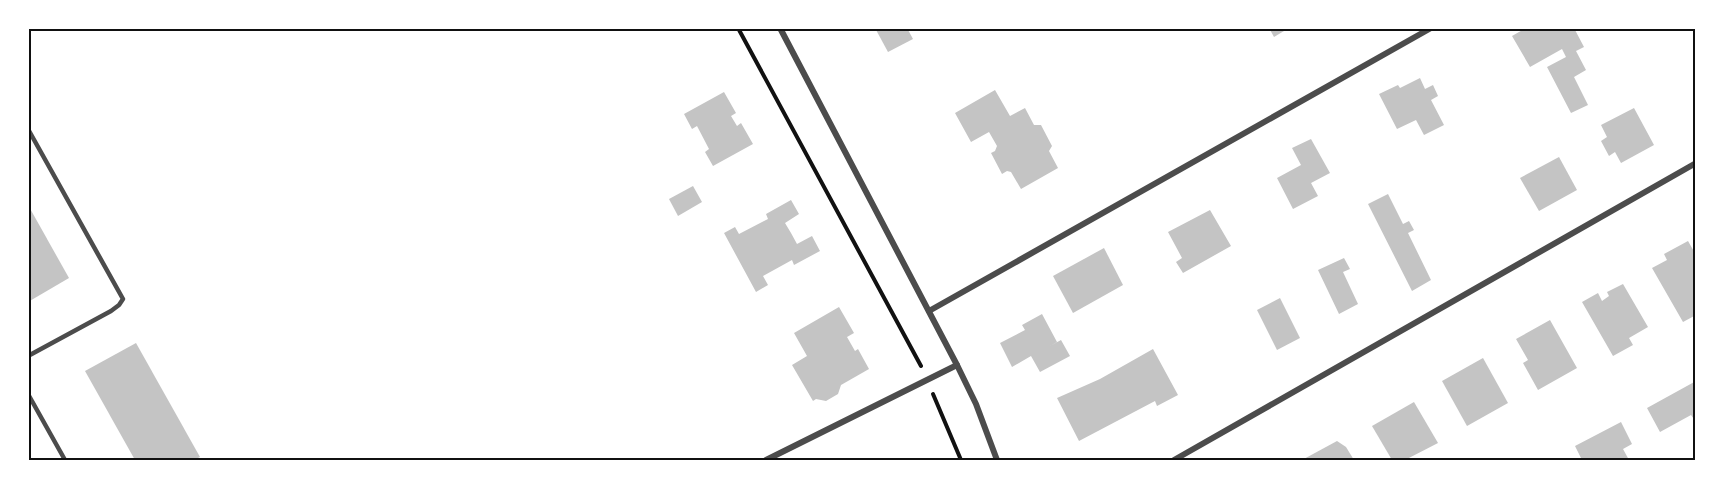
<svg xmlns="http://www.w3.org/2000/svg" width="1724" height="489" font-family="'Zilla Slab',serif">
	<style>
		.building { fill: #c4c4c4 }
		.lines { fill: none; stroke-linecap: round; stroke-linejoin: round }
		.path { stroke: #111; stroke-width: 4 }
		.service { stroke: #4c4c4c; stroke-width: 4.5 }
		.minor { stroke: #4c4c4c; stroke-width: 6 }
		.neatline { fill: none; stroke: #111; stroke-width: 2 }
	</style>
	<rect width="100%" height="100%" fill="#fff"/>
	<g class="building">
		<path d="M875,28H907L913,39L888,52Z"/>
		<path d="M1269,28H1289L1274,37Z"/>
		<path d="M1526,28H1574L1584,47L1576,51L1586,70L1574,77L1588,105L1571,113L1547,67L1566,57L1562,49L1530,67L1512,36Z"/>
		<path d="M1420,78L1425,89L1433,85L1438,96L1431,100L1444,125L1424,135L1416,120L1397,129L1379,94L1398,85L1400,88Z"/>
		<path d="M995,90L1010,116L1025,108L1034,125H1041L1052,146L1049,151L1058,168L1021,189L1011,172L1007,171L1002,174L991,153L995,151L997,146L989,132L971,142L955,113Z"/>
		<path d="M724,92L736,113L731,116L737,126L741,123L753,144L713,166L705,152L709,149L697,126L692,129L684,114Z"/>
		<path d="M1634,108L1654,145L1621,163L1615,152L1609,156L1601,141L1607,137L1601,125Z"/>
		<path d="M1311,139L1330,173L1311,183L1318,196L1293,209L1277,178L1301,165L1292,148Z"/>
		<path d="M1559,157L1577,190L1539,211L1520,178Z"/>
		<path d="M693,186L702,202L678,216L669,199Z"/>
		<path d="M1388,194L1403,224L1409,221L1414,230L1408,233L1431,280L1412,291L1368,204Z"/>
		<path d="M791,200L799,214L785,223L791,233L797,244L812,236L820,251L794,265L792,260L763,276L768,285L756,292L724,233L735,227L739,234L768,219L766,214Z"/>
		<path d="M28,205L69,278L28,302Z"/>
		<path d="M1210,210L1231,246L1183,273L1176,262L1182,258L1168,232Z"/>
		<path d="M1688,241L1696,255V315L1683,322L1652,268L1667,260L1664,254Z"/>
		<path d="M1104,248L1123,285L1073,313L1053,276Z"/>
		<path d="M1344,258L1350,269L1343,272L1358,304L1339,314L1318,270Z"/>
		<path d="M1623,284L1648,327L1629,338L1633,345L1613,356L1582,302L1598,293L1602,301L1609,296L1607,292Z"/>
		<path d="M1280,298L1300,338L1277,350L1257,310Z"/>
		<path d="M839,307L854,333L847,337L855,351L858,349L869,369L841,385L838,394L826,401L816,399L813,401L792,365L807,356L794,333Z"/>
		<path d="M1042,314L1057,342L1050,346L1061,340L1070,356L1040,372L1031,356L1012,367L1000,343L1025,330L1022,325Z"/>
		<path d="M1550,320L1577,368L1538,390L1523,363L1528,360L1516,339Z"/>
		<path d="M136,343L200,457L194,460H135L85,371Z"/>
		<path d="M1153,349L1178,395L1157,406L1155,401L1079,441L1057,398L1100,379Z"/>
		<path d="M1483,358L1508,403L1467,426L1442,381Z"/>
		<path d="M1696,381V422L1691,415L1660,432L1647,408Z"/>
		<path d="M1414,402L1438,443L1405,460H1392L1372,426Z"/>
		<path d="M1621,422L1632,444L1623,449L1629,460H1582L1575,446Z"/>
		<path d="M1337,441L1346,447L1354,460H1302Z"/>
	</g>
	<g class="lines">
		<g class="path">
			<path d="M738,28L921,366"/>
			<path d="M933,394L961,460"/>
		</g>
		<g class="service">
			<path d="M28,129L123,299L119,305L111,311L28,356"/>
			<path d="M28,394L65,460"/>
		</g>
		<g class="minor">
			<path d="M780,28L957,365L976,404L997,460"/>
			<path d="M929,311L1431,28"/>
			<path d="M766,460L957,365"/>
			<path d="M1174,460L1696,163"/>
		</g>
	</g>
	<rect width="1724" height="489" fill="none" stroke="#ffffff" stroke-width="60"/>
	<rect x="30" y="30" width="1664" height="429" class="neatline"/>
</svg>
